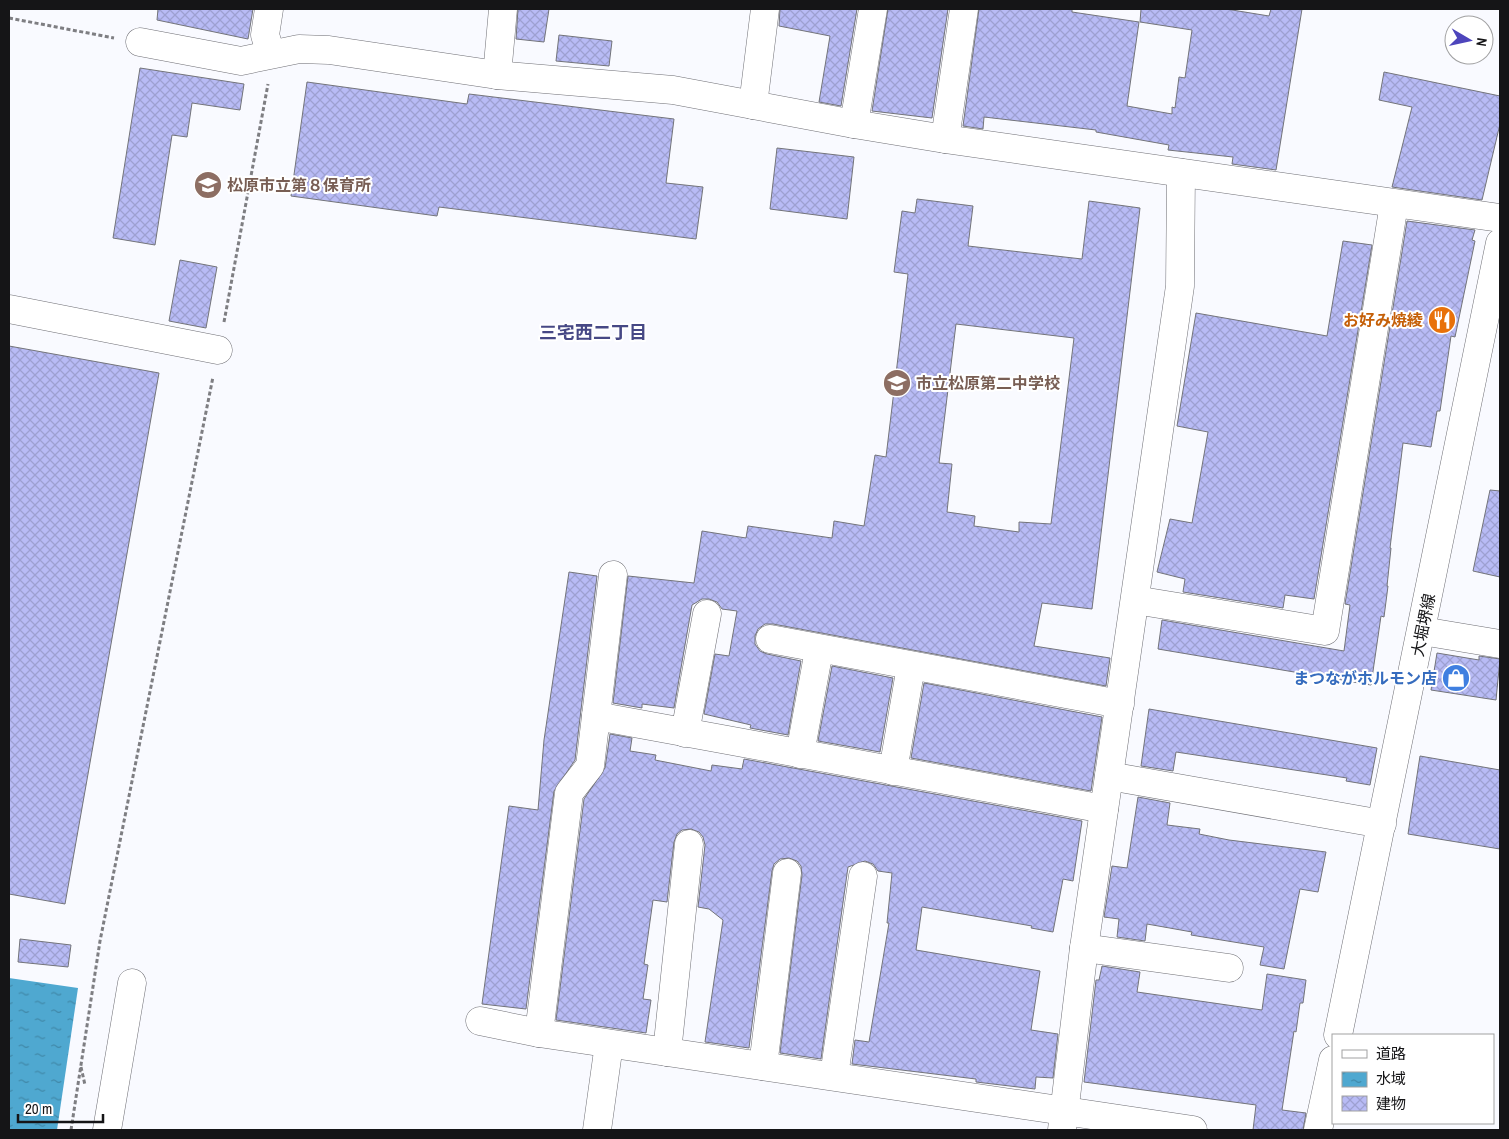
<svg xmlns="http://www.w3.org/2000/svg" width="1509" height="1139" font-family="'Archivo Narrow','Noto Sans JP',sans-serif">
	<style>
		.water { fill: url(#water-ripples) }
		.building { fill: url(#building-cross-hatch); stroke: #73747a; fill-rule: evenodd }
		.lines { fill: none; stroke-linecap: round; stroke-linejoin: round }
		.minor-casing { stroke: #6f6f75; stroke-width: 29 }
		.major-casing { stroke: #6f6f75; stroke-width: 29 }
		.path { stroke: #7e7e82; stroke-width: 3; stroke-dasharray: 4 2.5; stroke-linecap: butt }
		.minor { stroke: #fff; stroke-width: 28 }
		.major { stroke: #fff; stroke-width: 28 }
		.labels { text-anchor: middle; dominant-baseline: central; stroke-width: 4; stroke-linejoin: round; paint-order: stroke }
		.education-label { font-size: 16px; font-weight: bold; fill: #785e54; stroke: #fff; text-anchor: start }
		.food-label { font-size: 16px; font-weight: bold; fill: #c56008; stroke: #fff; text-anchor: end }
		.street-label { font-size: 16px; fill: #151517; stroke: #fff }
		.shop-label { font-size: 16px; font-weight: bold; fill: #366cbe; stroke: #fff; text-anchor: end }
		.neighbourhood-label { font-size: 18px; font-weight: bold; fill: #464885; stroke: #fff }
	</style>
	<defs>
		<pattern id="water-ripples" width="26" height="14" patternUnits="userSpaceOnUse" patternTransform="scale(1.25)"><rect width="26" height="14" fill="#4fa8d0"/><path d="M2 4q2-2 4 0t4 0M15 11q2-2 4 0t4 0" fill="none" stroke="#4088a8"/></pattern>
		<pattern id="building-cross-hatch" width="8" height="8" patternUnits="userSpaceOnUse" patternTransform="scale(1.25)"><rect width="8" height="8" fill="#b8bbf5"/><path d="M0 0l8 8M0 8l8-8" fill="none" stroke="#9da0d1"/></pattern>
	</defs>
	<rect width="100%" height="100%" fill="#f9faff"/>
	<path class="water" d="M9,978L78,988L57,1130H9Z"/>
	<g class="building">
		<path d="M158,9H253L248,39L157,20Z"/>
		<path d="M518,9H549L544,42L516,39Z"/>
		<path d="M780,9H857L841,106L819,102L830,36L779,26Z"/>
		<path d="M888,9H948L932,118L872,111Z"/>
		<path d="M979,9H1072V12L1139,22L1127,106L1172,114V107L1175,108L1179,77L1185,78L1192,30L1140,22L1141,9H1226L1269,16L1271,9H1302L1276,170L1232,164L1233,157L1168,150L1169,145L1096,132V130L984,117L983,129L963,126Z"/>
		<path d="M559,35L612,41L609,66L556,61Z"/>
		<path d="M140,68L244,84L240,110L192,103L187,137L172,135L155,245L113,238Z"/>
		<path d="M1384,72L1500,96V124L1482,200L1392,187L1412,107L1379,100Z"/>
		<path d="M307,82L467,104L469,94L674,119L666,183L703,187L696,239L439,207L437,216L291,196Z"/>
		<path d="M777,148L854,157L847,219L770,209Z"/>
		<path d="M917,199L973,206L968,246L1082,259L1089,201L1140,208L1092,609L1042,603L1034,646L1110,658L1106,686L773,624H765L758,629L755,636V644L760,651L767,654L801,661L788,735L750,728L751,725L704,714L715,654L729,656L737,611L722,609L717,602L709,599H702L692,605L674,708L642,704V708L613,703L628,576L694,583L702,531L746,538L748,526L832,538L834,521L864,526L875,455L886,457L908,274L894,272L902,211L915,213ZM956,324L1074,338L1051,524L1019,522V532L974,526L975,516L947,512L952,464L939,463Z"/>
		<path d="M1407,221L1475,230L1472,240L1475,241L1455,337L1451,336L1440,411H1437L1431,447L1403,443L1390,548H1391L1387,586H1388L1384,617L1381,616L1371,685L1158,649L1162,620L1344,651L1350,605L1345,604Z"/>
		<path d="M1343,241L1372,245L1314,599L1285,595L1283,608L1183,592L1185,579L1157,572L1170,519L1192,523L1208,432L1177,426L1196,313L1327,336Z"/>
		<path d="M180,260L217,267L206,328L169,321Z"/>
		<path d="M9,346L159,373L65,904L9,894Z"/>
		<path d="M1490,490L1500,491V577L1473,571Z"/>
		<path d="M569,572L597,576L575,760L554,791L526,1009L482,1004L509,806L538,810L544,740Z"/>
		<path d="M1437,653L1479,660V656L1500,659L1496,700L1431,690Z"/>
		<path d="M832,666L893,678L880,752L818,741Z"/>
		<path d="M924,683L1102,717L1091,791L911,758Z"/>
		<path d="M1149,709L1377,748L1370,785L1346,781L1347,778L1176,752L1173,771L1141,766Z"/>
		<path d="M610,734L632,738L630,751L656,755L655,760L711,771L712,765L742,769L744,759L1082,821L1073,881L1063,879L1053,932L1031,928L1032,926L922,907L916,950L1040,971L1031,1030L1058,1034L1053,1078L1036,1077L1035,1089L976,1082V1079L852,1064L855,1040L869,1042L889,923H887L892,873L878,871L873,864L865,861L848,867L821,1059L780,1053L802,875L801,866L797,861L789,858L780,859L774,864L772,871L749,1048L705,1042L723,920L709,909L698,907L705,845L703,837L699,832L691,829L682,830L677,834L674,842L667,902L653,900L644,964L648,965L643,999L651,1000L646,1033L556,1020L584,799L605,768Z"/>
		<path d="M1420,756L1500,770V849L1408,834Z"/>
		<path d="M1138,797L1170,803L1167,825L1200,829L1199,834L1229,840L1326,852L1318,892L1300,889L1284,969L1260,965L1264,947L1191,935L1192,932L1147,924L1145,941L1117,937L1119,919L1104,917L1112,866L1127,868Z"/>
		<path d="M20,939L71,945L68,967L18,962Z"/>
		<path d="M1102,966L1140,972L1137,992L1262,1010L1267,974L1306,980L1303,1003H1300L1296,1032L1294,1031L1282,1110L1306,1113L1303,1130H1253L1256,1105L1084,1082L1096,980H1099Z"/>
	</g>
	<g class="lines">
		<defs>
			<g id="minor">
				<path d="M269,9L265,35L271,54"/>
				<path d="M140,42L241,61L299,49L329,50L497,75L673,90L854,124L945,139L1500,218"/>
				<path d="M497,75L503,9"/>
				<path d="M753,105L765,9"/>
				<path d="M854,124L873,9"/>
				<path d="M945,139L964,9"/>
				<path d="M9,309L218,350"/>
				<path d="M1135,600L1325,631L1394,204"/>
				<path d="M1422,631L1500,644"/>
				<path d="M770,639L1120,704"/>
				<path d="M596,716L613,575"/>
				<path d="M685,733L707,614"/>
				<path d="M800,754L819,650"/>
				<path d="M893,771L911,666"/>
				<path d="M1109,776L1382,824"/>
				<path d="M1084,948L1229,968"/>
				<path d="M480,1021L539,1033L1193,1130"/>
				<path d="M539,1033L569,793L590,766L596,716L1104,809"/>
				<path d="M667,1052L689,844"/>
				<path d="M763,1066L787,873"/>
				<path d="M834,1076L863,876"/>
				<path d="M107,1130L132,983"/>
				<path d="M597,1130L609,1044"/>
				<path d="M1062,1130L1084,948L1180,286L1181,173"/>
			</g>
			<g id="major">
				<path d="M1338,1035L1500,243"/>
				<path d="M1318,1130L1333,1060"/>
			</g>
		</defs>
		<use href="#minor" class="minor-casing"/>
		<use href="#major" class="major-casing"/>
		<g class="path">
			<path d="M9,18L114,38"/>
			<path d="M224,322L268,84"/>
			<path d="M81,1067L85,1085"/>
			<path d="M71,1130L100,941L213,377"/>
		</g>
		<use href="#minor" class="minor"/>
		<use href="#major" class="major"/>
	</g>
	<defs>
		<symbol id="school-disc" viewBox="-11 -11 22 22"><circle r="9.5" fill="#8d6e63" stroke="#fff"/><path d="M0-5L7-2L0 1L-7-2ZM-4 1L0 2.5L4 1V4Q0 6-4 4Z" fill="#fff"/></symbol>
		<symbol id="restaurant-disc" viewBox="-11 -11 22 22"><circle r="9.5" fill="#e8710a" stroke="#fff"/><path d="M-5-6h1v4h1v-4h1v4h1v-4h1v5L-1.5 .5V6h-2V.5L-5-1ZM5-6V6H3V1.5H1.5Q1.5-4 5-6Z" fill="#fff"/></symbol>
		<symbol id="shop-disc" viewBox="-11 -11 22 22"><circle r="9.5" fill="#3f7fe0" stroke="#fff"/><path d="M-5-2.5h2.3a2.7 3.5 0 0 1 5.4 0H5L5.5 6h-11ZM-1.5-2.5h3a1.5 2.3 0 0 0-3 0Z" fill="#fff"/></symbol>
	</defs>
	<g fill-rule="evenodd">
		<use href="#school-disc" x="192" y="169" width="32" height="32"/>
		<use href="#restaurant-disc" x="1426" y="304" width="32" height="32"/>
		<use href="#school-disc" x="881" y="367" width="32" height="32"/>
		<use href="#shop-disc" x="1440" y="662" width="32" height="32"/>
	</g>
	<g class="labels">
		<g class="education-label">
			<text x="227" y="185">松原市立第８保育所</text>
			<text x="916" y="383">市立松原第二中学校</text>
		</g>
		<g class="food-label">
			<text x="1423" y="320">お好み焼綾</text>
		</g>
		<g class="street-label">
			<text transform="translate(1423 625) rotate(-79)">大堀堺線</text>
		</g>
		<g class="shop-label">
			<text x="1437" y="678">まつながホルモン店</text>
		</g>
		<g class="neighbourhood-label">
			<text x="593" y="332">三宅西二丁目</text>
		</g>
	</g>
	<rect width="1509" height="1139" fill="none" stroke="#151517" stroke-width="20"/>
	<rect x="1332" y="1034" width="162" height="90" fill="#ffffff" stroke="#a1a1a2"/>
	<rect x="1342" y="1050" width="25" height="8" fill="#ffffff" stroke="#a1a1a2"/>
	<text x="1376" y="1059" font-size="15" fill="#151517">道路</text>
	<rect x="1342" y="1072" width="25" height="15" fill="url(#water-ripples)" stroke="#a1a1a2"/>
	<text x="1376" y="1084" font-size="15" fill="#151517">水域</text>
	<rect x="1342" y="1096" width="25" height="15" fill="url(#building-cross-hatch)" stroke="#a1a1a2"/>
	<text x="1376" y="1109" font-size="15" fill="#151517">建物</text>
	<g transform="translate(1469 40) rotate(99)"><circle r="24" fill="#ffffff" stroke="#a1a1a2"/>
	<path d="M0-4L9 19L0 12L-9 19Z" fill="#4d45bc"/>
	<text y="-8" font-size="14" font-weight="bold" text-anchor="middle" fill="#151517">N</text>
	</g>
	<path d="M18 1114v8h85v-8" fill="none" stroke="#151517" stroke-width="2.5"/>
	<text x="25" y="1114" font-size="15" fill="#151517" stroke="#ffffff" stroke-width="4" paint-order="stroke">20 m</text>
</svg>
